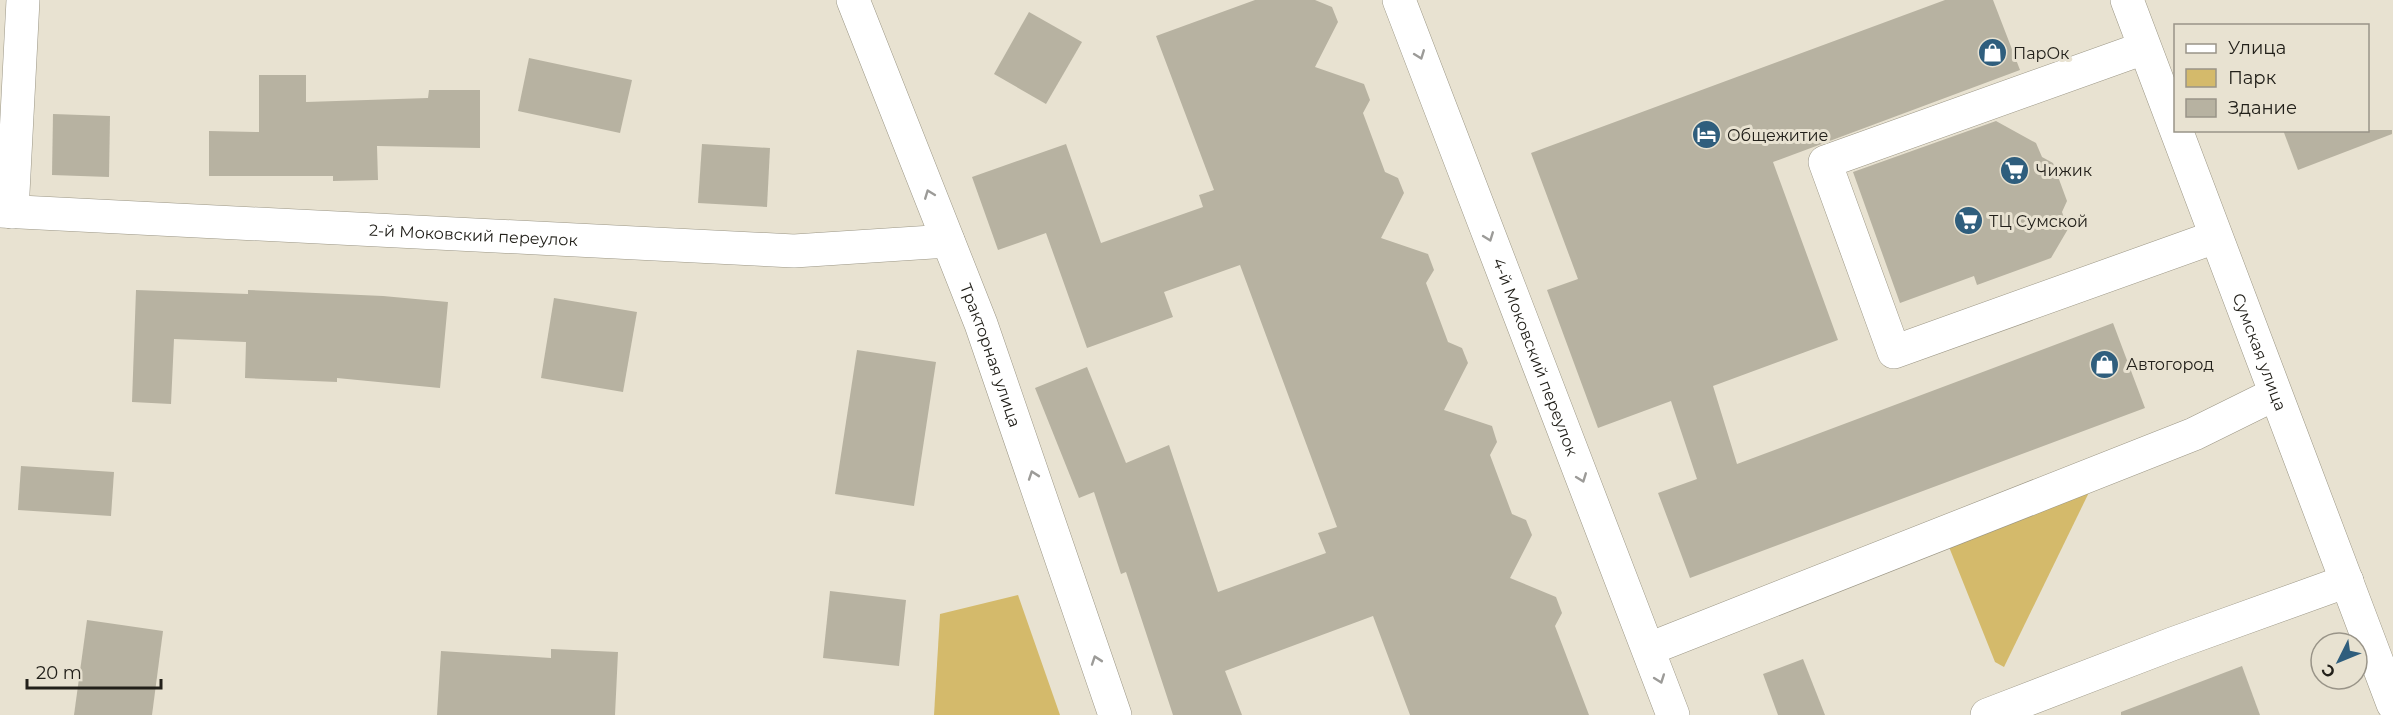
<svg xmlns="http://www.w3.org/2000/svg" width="2393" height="715" font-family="Montserrat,sans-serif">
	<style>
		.green { fill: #d4ba6b }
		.building { fill: #b7b2a1 }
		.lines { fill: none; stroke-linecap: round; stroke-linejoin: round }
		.minor-casing { stroke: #9b9685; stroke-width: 34 }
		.major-casing { stroke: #9b9685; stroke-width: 34 }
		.minor { stroke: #fff; stroke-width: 33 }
		.major { stroke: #fff; stroke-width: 33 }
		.oneway { stroke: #9c9b98 }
		.labels { text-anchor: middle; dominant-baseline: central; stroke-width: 6; stroke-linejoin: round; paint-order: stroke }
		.poi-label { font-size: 16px; fill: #22201a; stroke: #e8e2d1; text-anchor: start }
		.street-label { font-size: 16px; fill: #22201a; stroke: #e8e2d1 }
	</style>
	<rect width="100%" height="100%" fill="#e8e2d1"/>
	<g class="green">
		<path d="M2096,478L2004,667L1995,662L1945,537Z"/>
		<path d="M1018,595L1060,715H934L940,614Z"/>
	</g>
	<g class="building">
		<path d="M1255,0H1315L1332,7L1338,22L1315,67L1364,84L1370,100L1363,113L1385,172L1398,178L1404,193L1381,238L1428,254L1434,270L1426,283L1448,342L1462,348L1468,363L1444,410L1492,426L1497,442L1490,455L1512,514L1526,520L1532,535L1510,578L1556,597L1562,613L1555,626L1589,715H1410L1373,616L1225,671L1242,715H1173L1126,572L1121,574L1094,492L1079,498L1035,388L1087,367L1126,463L1169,445L1218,592L1326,553L1318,533L1337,527L1240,265L1164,292L1173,317L1087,348L1046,233L998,250L972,177L1066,144L1101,243L1203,207L1199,195L1214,190L1156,36Z"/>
		<path d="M1945,0H1993L2020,70L1773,162L1838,340L1713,386L1737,464L2113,323L2145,408L1690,578L1658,493L1697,479L1671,401L1598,428L1547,290L1578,279L1531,153Z"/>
		<path d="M1029,12L1082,42L1046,104L994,74Z"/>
		<path d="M529,58L632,80L620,133L518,111Z"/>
		<path d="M259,75H306V102L428,98L429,90H480V148L377,146L378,180L333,181V176H209V131L259,132Z"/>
		<path d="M53,114L110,116L109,177L52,175Z"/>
		<path d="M1996,121L2036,143L2042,157L2053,163L2067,201L2062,212L2068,229L2051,258L1977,285L1974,276L1900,303L1853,172Z"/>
		<path d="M2283,130H2392V134L2298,170Z"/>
		<path d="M702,144L770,148L767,207L698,203Z"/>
		<path d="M136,290L248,294V290L383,296L448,302L440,388L337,378V382L245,378L246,342L174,339L171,404L132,402Z"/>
		<path d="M554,298L637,312L623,392L541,378Z"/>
		<path d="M857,350L936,362L914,506L835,494Z"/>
		<path d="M21,466L114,472L111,516L18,510Z"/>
		<path d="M830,591L906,600L899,666L823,658Z"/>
		<path d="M87,620L163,631L152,715H74Z"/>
		<path d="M551,649L618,652L615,715H437L441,651L551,658Z"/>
		<path d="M1803,659L1825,715H1778L1763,674Z"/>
		<path d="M2242,666L2260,715H2121V712Z"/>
	</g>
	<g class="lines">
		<defs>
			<g id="minor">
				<path id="s1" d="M853,0L981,324L1115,715"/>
				<path id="s2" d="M1399,0L1673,715"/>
				<path d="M2144,48L1825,162L1894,352L2215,237"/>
				<path id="s3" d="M0,211L794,251L948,241"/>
				<path d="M12,212L23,0"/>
				<path d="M1649,649L2194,434L2275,394"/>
				<path d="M1987,715L2172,644L2347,581"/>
			</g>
			<g id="major">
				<path id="s4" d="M2127,0L2393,704"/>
			</g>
		</defs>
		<use href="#minor" class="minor-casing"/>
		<use href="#major" class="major-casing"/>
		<use href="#minor" class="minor"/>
		<use href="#major" class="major"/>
	</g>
	<defs><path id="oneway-chevron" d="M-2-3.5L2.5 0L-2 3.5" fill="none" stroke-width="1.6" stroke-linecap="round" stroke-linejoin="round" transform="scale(1.5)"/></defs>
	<g class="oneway">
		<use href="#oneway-chevron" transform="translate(1420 55) rotate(69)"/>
		<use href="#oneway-chevron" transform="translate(929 194) rotate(-111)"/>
		<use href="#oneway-chevron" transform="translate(1489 237) rotate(69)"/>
		<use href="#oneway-chevron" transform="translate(1033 475) rotate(-109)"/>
		<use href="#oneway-chevron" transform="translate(1582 478) rotate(69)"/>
		<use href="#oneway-chevron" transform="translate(1096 660) rotate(-109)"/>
		<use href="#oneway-chevron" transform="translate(1660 679) rotate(70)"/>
	</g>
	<defs>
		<symbol id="shop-disc" viewBox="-11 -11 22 22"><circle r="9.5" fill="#2f5e7d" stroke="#e8e2d1"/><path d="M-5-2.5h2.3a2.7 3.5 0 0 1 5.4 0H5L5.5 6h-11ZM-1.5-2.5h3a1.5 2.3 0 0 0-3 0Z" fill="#fff"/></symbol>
		<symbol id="hotel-disc" viewBox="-11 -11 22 22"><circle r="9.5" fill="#2f5e7d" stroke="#e8e2d1"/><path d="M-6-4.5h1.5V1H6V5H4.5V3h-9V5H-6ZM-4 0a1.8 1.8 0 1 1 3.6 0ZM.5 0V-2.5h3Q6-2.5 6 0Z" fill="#fff"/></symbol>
		<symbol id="supermarket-disc" viewBox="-11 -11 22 22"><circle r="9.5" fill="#2f5e7d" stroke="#e8e2d1"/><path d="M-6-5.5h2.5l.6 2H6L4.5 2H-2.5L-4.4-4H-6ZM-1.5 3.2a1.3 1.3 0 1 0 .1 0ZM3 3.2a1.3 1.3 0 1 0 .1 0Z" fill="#fff"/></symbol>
	</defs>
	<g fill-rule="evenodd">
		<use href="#shop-disc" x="1976" y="36" width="33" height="33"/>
		<use href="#hotel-disc" x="1690" y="118" width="33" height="33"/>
		<use href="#supermarket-disc" x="1998" y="154" width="33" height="33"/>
		<use href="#supermarket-disc" x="1952" y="204" width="33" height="33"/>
		<use href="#shop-disc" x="2088" y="348" width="33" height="33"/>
	</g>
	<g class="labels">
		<g class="poi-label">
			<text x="2013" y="53">ПарОк</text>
			<text x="1727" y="135">Общежитие</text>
			<text x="2036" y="170">Чижик</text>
			<text x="1989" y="221">ТЦ Сумской</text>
			<text x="2126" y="364">Автогород</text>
		</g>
		<g class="street-label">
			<text stroke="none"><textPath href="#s3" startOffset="474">2-й Моковский переулок</textPath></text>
			<text stroke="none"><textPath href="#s4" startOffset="376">Сумская улица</textPath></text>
			<text stroke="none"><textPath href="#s1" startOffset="381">Тракторная улица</textPath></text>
			<text stroke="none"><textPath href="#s2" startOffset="382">4-й Моковский переулок</textPath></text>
		</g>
	</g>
	<rect x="2174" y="24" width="195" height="108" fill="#e8e2d1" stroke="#999488" stroke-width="1.5"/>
	<rect x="2186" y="44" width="30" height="9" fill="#ffffff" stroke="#999488" stroke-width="1.5"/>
	<text x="2228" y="54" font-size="18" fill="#22201a">Улица</text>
	<rect x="2186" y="69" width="30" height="18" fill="#d4ba6b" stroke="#999488" stroke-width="1.5"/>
	<text x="2228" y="84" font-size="18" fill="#22201a">Парк</text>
	<rect x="2186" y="99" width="30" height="18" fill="#b7b2a1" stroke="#999488" stroke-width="1.5"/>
	<text x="2228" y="114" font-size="18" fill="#22201a">Здание</text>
	<g transform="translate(2339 661) rotate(227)"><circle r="28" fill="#e8e2d1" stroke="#999488" stroke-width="1.5"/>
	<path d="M0-4.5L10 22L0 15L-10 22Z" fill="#2f5e7d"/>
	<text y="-9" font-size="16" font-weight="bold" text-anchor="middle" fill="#22201a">С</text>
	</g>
	<path d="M27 679v9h134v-9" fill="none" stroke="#22201a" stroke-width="3"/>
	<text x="36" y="679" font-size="18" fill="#22201a" stroke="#e8e2d1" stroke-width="4.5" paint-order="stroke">20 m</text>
</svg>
